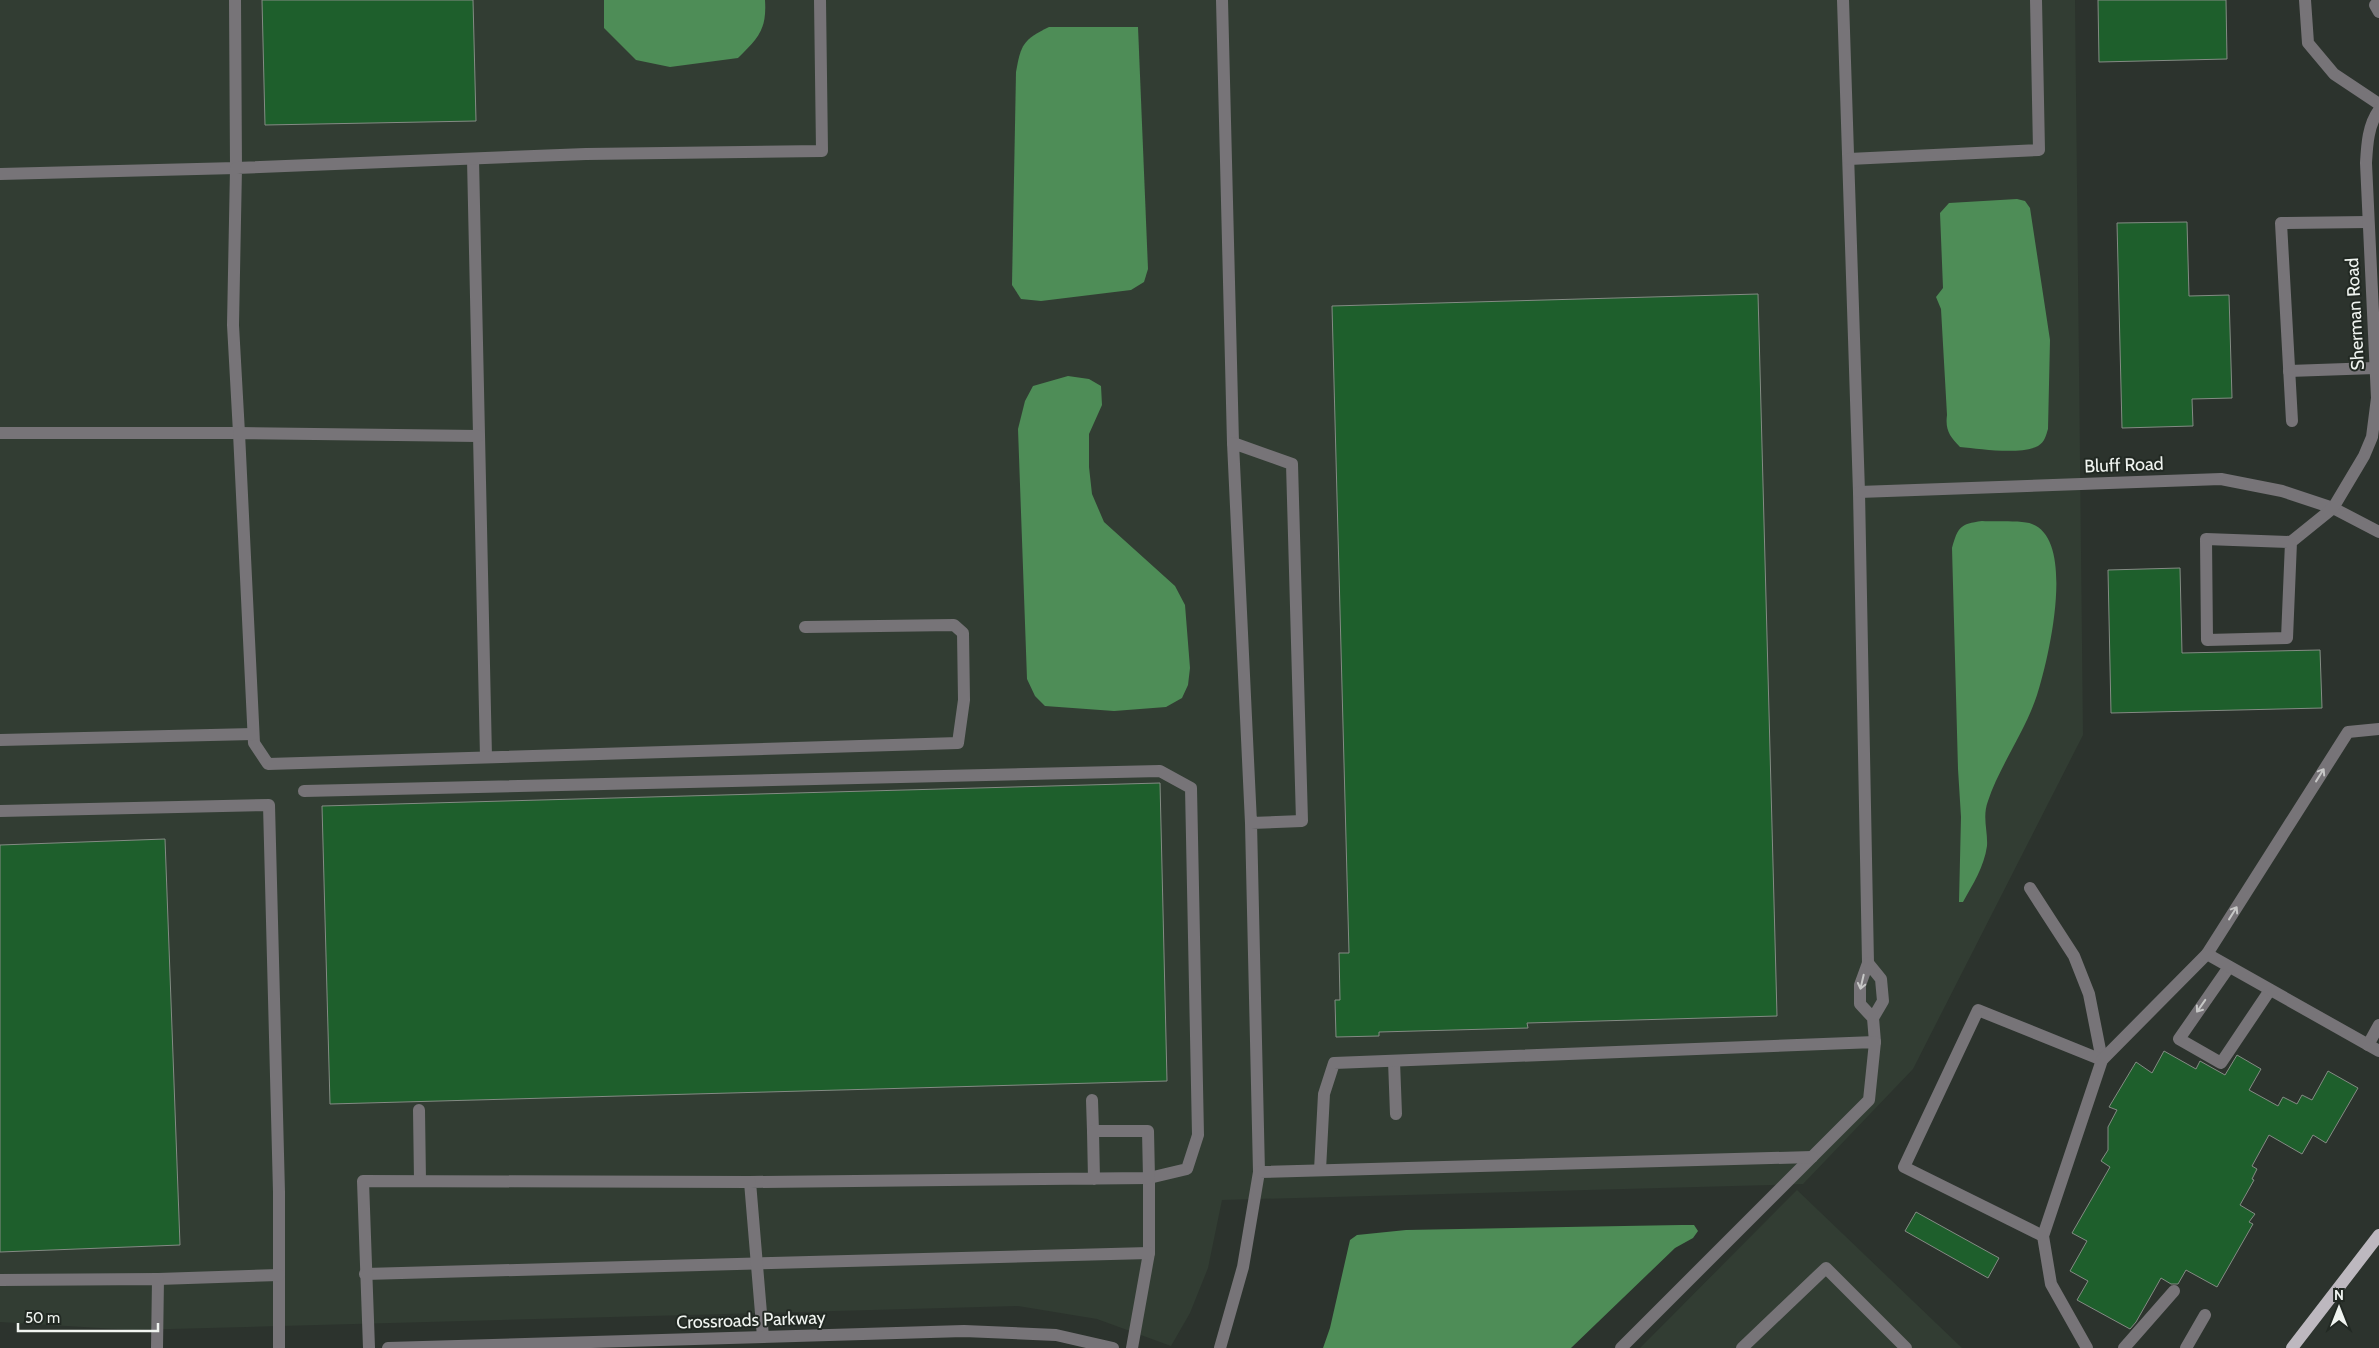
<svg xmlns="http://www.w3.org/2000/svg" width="2379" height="1348" font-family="Cabin,sans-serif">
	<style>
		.built { fill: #323d33 }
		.water { fill: #4e8d57 }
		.building { fill: #1e5f2c; stroke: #848b84 }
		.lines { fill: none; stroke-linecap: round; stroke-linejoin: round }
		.minor { stroke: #777478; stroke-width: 12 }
		.major { stroke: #bdb8bf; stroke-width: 12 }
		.oneway { stroke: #c6c7c6 }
		.labels { text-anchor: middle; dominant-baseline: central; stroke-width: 4; stroke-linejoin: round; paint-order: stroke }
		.street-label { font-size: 18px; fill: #f0f4f0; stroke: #222923 }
	</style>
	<rect width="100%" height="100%" fill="#2c332d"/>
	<g class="built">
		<path d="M0,0H2075L2083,735L1913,1069L1803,1184L1222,1200L1208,1268L1190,1313L1171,1346L1097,1319L1018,1306L133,1330L0,1322Z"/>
		<path d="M1797,1190L1962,1348H1640Z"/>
	</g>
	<g class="water">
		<path d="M604,0H765C767,30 758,38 738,58L670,67L636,60L604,28Z"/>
		<path d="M1049,27H1138L1148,269L1144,282L1131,290L1041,301L1021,299L1012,285L1016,72C1021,44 1023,40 1049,27Z"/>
		<path d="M2017,199L2025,201L2030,208L2050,340L2048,429C2046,435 2045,442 2038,446C2021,455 1980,449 1960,447C1950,437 1945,430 1947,415L1941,309L1936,297L1943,288L1940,213L1949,203Z"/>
		<path d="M1068,376L1089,379L1101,386L1102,405L1089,434V467L1092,494L1104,522L1175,586L1185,605L1190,668L1188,685L1182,698L1166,707L1114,711L1045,706L1035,696L1027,679L1018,429L1025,401L1033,386Z"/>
		<path d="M1982,521C1993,522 2023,520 2032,524C2077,541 2048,661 2037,695C2025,732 2000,765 1988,801C1982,817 1988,831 1987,846C1984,867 1973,884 1963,902H1959L1961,817L1958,769L1952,548C1958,527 1960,524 1982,521Z"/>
		<path d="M1681,1225H1694L1698,1231L1693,1238L1675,1248L1571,1348H1323L1330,1328L1350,1240L1357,1235L1406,1230Z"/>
	</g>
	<g class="building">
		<path d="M262,0H473L476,121L265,125Z"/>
		<path d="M2098,0H2226L2227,59L2099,62Z"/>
		<path d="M2187,222L2189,296L2229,295L2232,398L2192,399L2193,426L2122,428L2117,223Z"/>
		<path d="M1758,294L1777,1016L1527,1023L1528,1028L1379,1032V1036L1336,1037L1335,1000H1340L1339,953H1349L1332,306Z"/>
		<path d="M2180,568L2182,653L2320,650L2322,708L2111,713L2108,570Z"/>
		<path d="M1160,783L1167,1081L330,1104L322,806Z"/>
		<path d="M165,839L180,1245L0,1252V845Z"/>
		<path d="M2164,1051L2196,1069L2200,1061L2225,1075L2237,1055L2261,1069L2249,1090L2278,1106L2283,1097L2297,1104L2302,1095L2312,1100L2328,1071L2358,1088L2326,1143L2313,1135L2302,1154L2269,1135L2252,1166L2257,1169L2252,1179L2254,1180L2240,1205L2255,1214L2249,1222L2253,1224L2217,1287L2186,1270L2178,1284H2171L2161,1278L2136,1322L2130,1329L2077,1300L2088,1281L2070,1271L2087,1241L2072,1233L2110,1167L2101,1161L2108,1150V1127L2117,1110L2109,1107L2136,1062L2152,1073Z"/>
		<path d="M1916,1212L1999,1258L1988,1278L1905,1231Z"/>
	</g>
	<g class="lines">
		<g class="minor">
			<path d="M1222,0L1233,443"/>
			<path d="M1843,0L1859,492L1868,963"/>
			<path d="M2305,0L2308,43L2334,74L2379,104"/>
			<path d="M2379,5H2375L2379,12"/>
			<path d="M473,159L486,757"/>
			<path d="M1849,159L2039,150L2036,0"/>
			<path d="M0,174L236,168L235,0"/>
			<path d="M2289,371L2375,368"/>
			<path d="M2292,421L2281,223L2368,222"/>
			<path d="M0,433H239L233,325L236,168L586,154L822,151L820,0"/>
			<path d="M478,436L239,433L254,743L268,764L958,743L964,700L963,633L954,625L805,627"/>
			<path d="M1859,492L2221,479L2282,491L2333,508L2379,532"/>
			<path d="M2291,542L2206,539L2207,640L2287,638L2291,542L2333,508L2364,456L2372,437L2377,398L2366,163C2367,145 2368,125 2379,110"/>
			<path d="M0,740L253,734"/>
			<path d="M304,791L1160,771L1191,788L1198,1135L1187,1169L1149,1178V1253L1132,1348"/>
			<path d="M0,811L269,805L279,1192V1348"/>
			<path d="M1251,823L1302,821L1292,464L1233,443L1251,823L1259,1172"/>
			<path d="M2030,888L2074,956L2089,994L2102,1060"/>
			<path d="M2207,954L2348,732L2379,729"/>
			<path d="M2229,967L2179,1039L2221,1063L2270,990"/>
			<path d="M1873,1018L1860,1004V985L1868,963L1881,979L1883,1001L1873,1018L1875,1042"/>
			<path d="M2368,1045L2379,1025"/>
			<path d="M1394,1061L1396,1114"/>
			<path d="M1092,1100L1093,1131"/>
			<path d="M419,1110L420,1181"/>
			<path d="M1320,1170L1324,1094L1334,1063L1875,1042L1869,1100L1621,1348"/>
			<path d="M2043,1236L1904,1167L1978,1010L2102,1060"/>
			<path d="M365,1274L1149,1253"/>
			<path d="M158,1279L279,1275"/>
			<path d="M0,1280L158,1279L157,1348"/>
			<path d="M763,1337L750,1182L1149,1178L1148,1131H1093L1094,1179"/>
			<path d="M369,1348L363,1181L750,1182"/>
			<path d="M388,1348L964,1331L1056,1335L1113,1348"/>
			<path d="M1220,1348L1243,1267L1259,1172L1812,1157"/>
			<path d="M1742,1348L1826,1268L1906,1348"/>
			<path d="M2087,1348L2051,1284L2043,1236L2102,1060L2207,954L2379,1051"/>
			<path d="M2124,1348L2174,1291"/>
			<path d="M2186,1348L2205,1315"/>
		</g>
		<path class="major" d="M2292,1348L2379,1235"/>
	</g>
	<defs><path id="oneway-shaft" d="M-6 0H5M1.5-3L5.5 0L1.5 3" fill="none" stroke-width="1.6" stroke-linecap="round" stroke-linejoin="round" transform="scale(1.25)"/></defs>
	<g class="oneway">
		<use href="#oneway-shaft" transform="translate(2320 775) rotate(-58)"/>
		<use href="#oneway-shaft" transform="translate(2233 913) rotate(-58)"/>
		<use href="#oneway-shaft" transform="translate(1862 982) rotate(103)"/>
		<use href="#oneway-shaft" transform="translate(2201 1006) rotate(125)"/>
	</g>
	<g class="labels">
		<g class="street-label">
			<text transform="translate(2355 314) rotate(-93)">Sherman Road</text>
			<text transform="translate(2124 465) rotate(-2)">Bluff Road</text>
			<text transform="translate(751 1320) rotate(-2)">Crossroads Parkway</text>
		</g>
	</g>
	<g transform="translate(2339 1308)" stroke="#222923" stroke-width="4" paint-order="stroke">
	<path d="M0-4L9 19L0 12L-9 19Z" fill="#f0f4f0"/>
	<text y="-8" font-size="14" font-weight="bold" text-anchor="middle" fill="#f0f4f0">N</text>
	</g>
	<path d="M18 1323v8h140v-8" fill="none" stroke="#f0f4f0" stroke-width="2.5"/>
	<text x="25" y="1323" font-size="15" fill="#f0f4f0" stroke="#222923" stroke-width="4" paint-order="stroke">50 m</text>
</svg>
